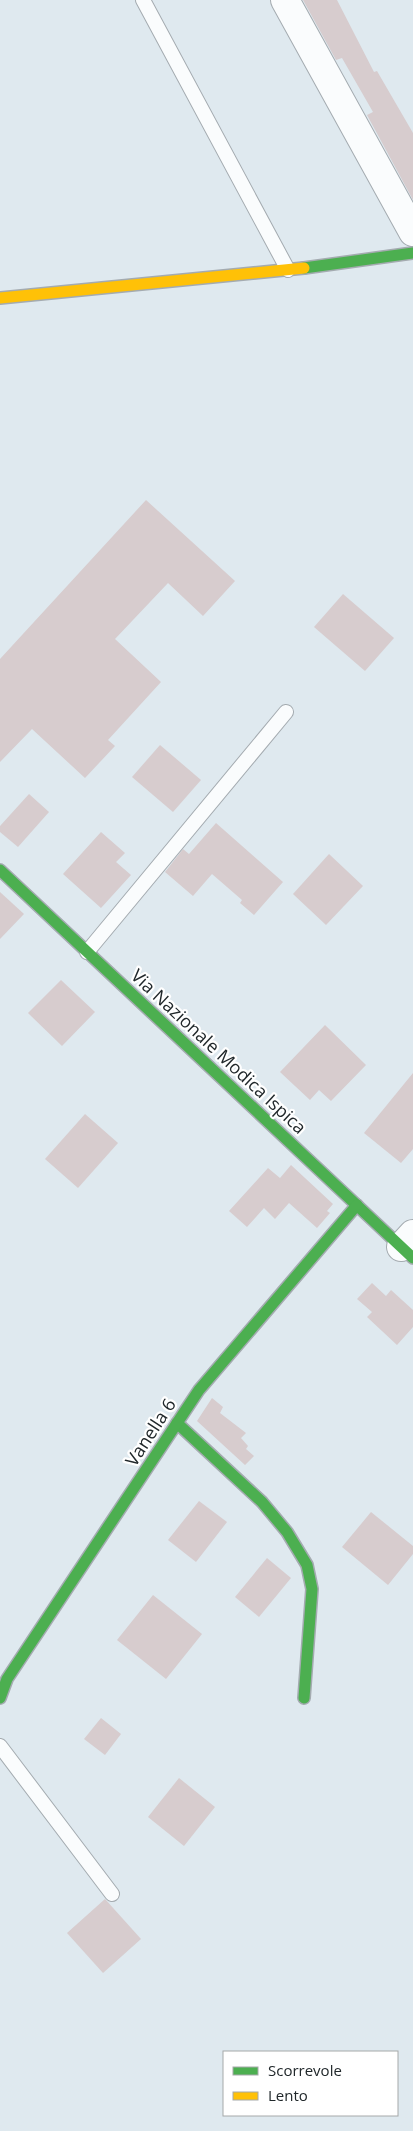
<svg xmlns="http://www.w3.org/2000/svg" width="413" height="2131" font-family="'Open Sans',sans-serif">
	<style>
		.building { fill: #d7ccce }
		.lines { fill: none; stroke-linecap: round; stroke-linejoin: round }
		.lane-casing { stroke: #a4abb0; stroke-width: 16 }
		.street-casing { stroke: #a4abb0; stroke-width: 30 }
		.fast-casing { stroke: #a4abb0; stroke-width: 14 }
		.slow-casing { stroke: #a4abb0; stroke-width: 14 }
		.lane { stroke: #fafcfd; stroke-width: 14 }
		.street { stroke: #fafcfd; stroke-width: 28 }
		.fast { stroke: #4caf50; stroke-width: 11 }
		.slow { stroke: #ffc107; stroke-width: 11 }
		.labels { text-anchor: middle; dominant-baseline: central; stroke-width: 4.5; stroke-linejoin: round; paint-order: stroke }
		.street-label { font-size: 18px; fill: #21282b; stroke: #fff }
	</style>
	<rect width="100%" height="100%" fill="#dfe9ef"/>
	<g class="building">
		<path d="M303,0H337L374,72L377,71L413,133V200L367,115L373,112L342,58L336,60Z"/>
		<path d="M146,500L235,581L203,616L168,583L115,639L161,682L108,740L115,746L85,778L32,729L0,762V659Z"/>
		<path d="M343,594L394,638L365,671L314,627Z"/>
		<path d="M160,745L201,780L173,812L132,777Z"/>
		<path d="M29,794L49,812L18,847L0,832V826Z"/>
		<path d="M216,823L283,882L254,915L240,903L242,900L212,874L193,896L165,872L183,849L189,854Z"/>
		<path d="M101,832L125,853L116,862L131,875L101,908L63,874Z"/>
		<path d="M329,854L363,886L326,925L293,894Z"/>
		<path d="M0,892L24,914L0,939Z"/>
		<path d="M61,980L95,1012L62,1046L28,1013Z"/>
		<path d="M325,1025L366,1065L331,1101L319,1090L310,1100L280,1072Z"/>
		<path d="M413,1073V1149L401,1163L364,1133Z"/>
		<path d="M85,1114L118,1143L78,1188L45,1159Z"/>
		<path d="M291,1165L333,1204L327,1211L330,1213L317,1228L289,1203L275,1219L264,1208L247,1227L229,1211L268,1168L280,1178Z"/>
		<path d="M372,1283L386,1296L391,1290L413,1310V1327L397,1345L367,1317L372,1312L357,1299Z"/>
		<path d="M212,1398L223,1407L220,1413L246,1433L241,1438L248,1446L246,1449L254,1456L245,1465L197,1421Z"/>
		<path d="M199,1501L227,1522L196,1562L168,1540Z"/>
		<path d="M371,1512L413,1546V1554L388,1585L342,1547Z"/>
		<path d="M267,1558L291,1578L259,1617L235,1597Z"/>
		<path d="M153,1595L202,1634L166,1679L117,1640Z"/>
		<path d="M101,1718L121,1734L105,1755L84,1739Z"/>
		<path d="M179,1778L215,1807L184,1846L148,1817Z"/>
		<path d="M105,1899L141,1939L103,1973L67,1933Z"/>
	</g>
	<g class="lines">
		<defs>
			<g id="lane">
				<path d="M143,0L288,270"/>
				<path d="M87,952L286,712"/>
				<path d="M0,1746L112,1894"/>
			</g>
			<g id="street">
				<path d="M285,0L413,232"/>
				<path d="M401,1247L413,1234"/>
			</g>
			<g id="fast">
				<path d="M304,268L413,253"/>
				<path d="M0,870L413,1258"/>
				<path d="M177,1423L262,1502L287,1532L307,1565L312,1589L304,1698"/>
				<path d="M0,1698L7,1679L199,1390L357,1205"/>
			</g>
			<path id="slow" d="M0,298L304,268"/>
		</defs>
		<use href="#lane" class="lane-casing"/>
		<use href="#street" class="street-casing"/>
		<use href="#fast" class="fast-casing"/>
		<use href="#slow" class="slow-casing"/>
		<use href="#lane" class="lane"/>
		<use href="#street" class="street"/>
		<use href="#fast" class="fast"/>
		<use href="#slow" class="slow"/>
	</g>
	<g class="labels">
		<g class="street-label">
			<text transform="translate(219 1051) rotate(43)">Via Nazionale Modica Ispica</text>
			<text transform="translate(150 1432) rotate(-57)">Vanella 6</text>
		</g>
	</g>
	<rect x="223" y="2051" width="175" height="65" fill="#ffffff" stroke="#a6a9aa"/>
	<rect x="233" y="2067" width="25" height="8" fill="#4caf50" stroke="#a6a9aa"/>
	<text x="268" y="2076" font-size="15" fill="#21282b">Scorrevole</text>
	<rect x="233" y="2092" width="25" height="8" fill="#ffc107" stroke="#a6a9aa"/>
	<text x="268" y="2101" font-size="15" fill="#21282b">Lento</text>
</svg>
